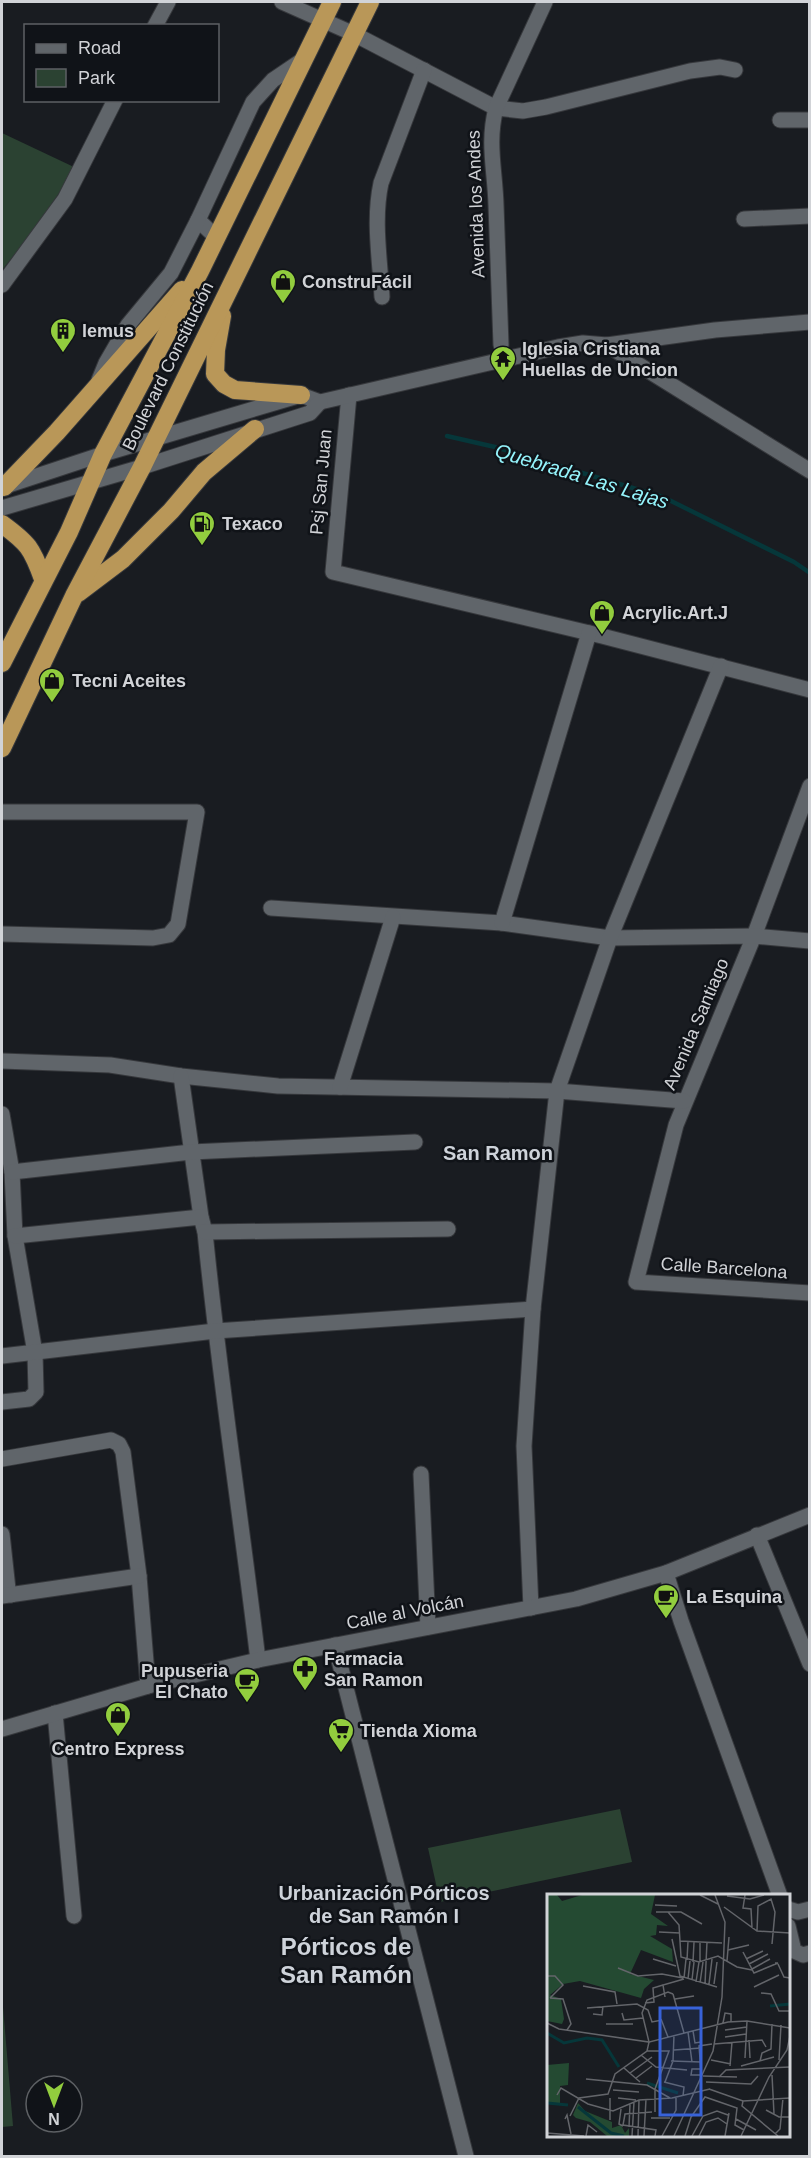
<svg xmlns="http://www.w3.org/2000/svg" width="811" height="2158" font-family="Helvetica,sans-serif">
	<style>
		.green { fill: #2b4232 }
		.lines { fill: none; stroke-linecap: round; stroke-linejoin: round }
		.stream { stroke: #06373a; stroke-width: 4.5 }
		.street-casing { stroke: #36383c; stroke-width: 17 }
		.secondary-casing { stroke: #36383c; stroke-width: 17 }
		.highway-casing { stroke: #36383c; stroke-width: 20 }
		.street { stroke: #60656a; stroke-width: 15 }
		.secondary { stroke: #60656a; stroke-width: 15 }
		.highway { stroke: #b99758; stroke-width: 18 }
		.labels { text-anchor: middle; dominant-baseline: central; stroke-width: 5; stroke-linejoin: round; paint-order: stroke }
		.street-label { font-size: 18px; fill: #d1d3d7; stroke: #101318 }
		.poi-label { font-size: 18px; font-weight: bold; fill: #d1d3d7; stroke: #101318; text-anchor: start }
		.water-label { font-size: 20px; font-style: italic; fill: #95f4fc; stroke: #101318 }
		.neighbourhood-label { font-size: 20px; font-weight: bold; fill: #ced3da; stroke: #101318 }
		.district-label { font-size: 24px; font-weight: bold; fill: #ced3da; stroke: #101318 }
		.inset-river { fill: none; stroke: #06373a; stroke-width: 3 }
		.inset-road { fill: none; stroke: #63656a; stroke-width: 1.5 }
		.view { fill: #3862d8; fill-opacity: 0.15; stroke: #3862d8; stroke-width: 3 }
		.inset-edge { fill: none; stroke: #d1d3d7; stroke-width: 3 }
	</style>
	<rect width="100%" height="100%" fill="#191c21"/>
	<g class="green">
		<path d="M2,133L76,168L32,233L2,270Z"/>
		<path d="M620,1809L632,1862L440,1902L428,1848Z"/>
		<path d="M2,1995L13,2126L2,2127Z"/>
	</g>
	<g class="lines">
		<path class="stream" d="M447,436L495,447L663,497L794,562L810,573"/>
		<defs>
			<g id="street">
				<path d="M282,2L354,34L496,108L523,111L546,107L690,71L720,67L735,70"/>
				<path d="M155,26L168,2"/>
				<path d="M780,120H810"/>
				<path d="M744,219L810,216"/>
				<path d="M216,237L198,220L253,102L273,80L304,59"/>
				<path d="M2,285L65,199L115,100"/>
				<path d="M382,297C380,260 373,220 381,183L424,70"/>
				<path d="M501,345C499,298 498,252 496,205C495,170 487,143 496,108L545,2"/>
				<path d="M607,345L715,330L810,322"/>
				<path d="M99,380L106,363L128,325L171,273L198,220"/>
				<path d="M349,395L333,572L602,636L810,690"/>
				<path d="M810,786L754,936L676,1125L636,1282L810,1293"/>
				<path d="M2,812H197L178,924L169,935L153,938L2,934"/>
				<path d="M271,908L502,923L610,938L754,936L810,941"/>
				<path d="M502,923L589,633"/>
				<path d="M2,1061L110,1065L181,1076L278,1086L557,1091L684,1101"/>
				<path d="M181,1076L201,1217L205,1232C219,1375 241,1517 258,1660"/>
				<path d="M340,1087L393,917"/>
				<path d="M2,1114L12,1172L15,1236L35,1353L36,1392L29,1399L2,1402"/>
				<path d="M12,1172L191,1152L415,1142"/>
				<path d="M205,1232L448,1229"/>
				<path d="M15,1236L201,1217"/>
				<path d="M2,1356L215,1331L533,1309"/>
				<path d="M2,1459L111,1440L119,1444L123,1452L139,1576L148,1686"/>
				<path d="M421,1474L428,1627"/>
				<path d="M2,1534L8,1589L11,1595"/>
				<path d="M757,1535L810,1664"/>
				<path d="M666,1573L681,1621L780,1896"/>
				<path d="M2,1596L139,1576"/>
				<path d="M531,1608L524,1446L533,1309L557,1091L610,938L721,666"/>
				<path d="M335,1645L466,2156"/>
				<path d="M55,1713L74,1916"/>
				<path d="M788,1909L798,1912L810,1909"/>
				<path d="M788,1926L794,1951L803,1955L810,1953"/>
			</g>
			<g id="secondary">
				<path d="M3,487L103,454L301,395L320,402L558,347L583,343L607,345L810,471"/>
				<path d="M2,508L142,467L310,413L320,402"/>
				<path d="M2,1729L148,1686L258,1660L576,1599L666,1573L810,1515"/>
			</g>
			<g id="highway">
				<path d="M222,316L216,350L215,374L224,384L235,390L301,395"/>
				<path d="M4,487L57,432L182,290"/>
				<path d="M2,524C28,543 32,548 43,579"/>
				<path d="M78,593L123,559L171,511L204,472L255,429"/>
				<path d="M2,663L69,532L103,454L200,271L332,2"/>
				<path d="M2,748L74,596L142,467L370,2"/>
			</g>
		</defs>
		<use href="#street" class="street-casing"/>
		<use href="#secondary" class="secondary-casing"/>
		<use href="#highway" class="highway-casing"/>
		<use href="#street" class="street"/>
		<use href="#secondary" class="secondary"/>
		<use href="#highway" class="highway"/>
	</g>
	<defs>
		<symbol id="shop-pin" viewBox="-11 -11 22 30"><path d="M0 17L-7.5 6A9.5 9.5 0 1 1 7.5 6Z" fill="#92cd3e" stroke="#101318"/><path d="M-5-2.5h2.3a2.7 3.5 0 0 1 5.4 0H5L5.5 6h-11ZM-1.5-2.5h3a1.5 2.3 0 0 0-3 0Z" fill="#111"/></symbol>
		<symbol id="building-pin" viewBox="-11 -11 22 30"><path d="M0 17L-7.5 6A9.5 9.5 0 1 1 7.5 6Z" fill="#92cd3e" stroke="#101318"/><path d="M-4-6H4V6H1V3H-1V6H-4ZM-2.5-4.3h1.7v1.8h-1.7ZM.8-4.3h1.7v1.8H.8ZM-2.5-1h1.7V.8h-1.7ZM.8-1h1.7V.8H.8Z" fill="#111"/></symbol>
		<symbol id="temple-pin" viewBox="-11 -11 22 30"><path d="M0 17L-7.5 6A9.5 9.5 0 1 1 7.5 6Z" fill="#92cd3e" stroke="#101318"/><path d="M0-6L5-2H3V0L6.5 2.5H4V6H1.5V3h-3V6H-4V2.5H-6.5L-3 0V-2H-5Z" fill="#111"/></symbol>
		<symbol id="fuel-pin" viewBox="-11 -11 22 30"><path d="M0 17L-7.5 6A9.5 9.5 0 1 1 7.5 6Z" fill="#92cd3e" stroke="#101318"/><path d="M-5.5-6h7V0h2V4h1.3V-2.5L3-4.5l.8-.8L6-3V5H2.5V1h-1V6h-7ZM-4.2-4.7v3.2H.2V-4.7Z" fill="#111"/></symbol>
		<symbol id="cafe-pin" viewBox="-11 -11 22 30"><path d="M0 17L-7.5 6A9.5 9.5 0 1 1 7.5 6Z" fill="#92cd3e" stroke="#101318"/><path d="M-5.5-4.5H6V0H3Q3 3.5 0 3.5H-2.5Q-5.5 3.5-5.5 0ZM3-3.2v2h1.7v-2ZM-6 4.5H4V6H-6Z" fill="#111"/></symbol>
		<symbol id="pharmacy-pin" viewBox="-11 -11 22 30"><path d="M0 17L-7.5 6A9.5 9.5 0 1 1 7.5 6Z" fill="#92cd3e" stroke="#101318"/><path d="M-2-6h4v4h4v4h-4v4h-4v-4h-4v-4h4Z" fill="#111"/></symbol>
		<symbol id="supermarket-pin" viewBox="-11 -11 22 30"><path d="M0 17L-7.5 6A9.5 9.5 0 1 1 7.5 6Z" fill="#92cd3e" stroke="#101318"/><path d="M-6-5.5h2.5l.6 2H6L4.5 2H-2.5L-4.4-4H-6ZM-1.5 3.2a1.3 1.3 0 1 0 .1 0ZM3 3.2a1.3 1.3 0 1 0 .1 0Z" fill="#111"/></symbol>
	</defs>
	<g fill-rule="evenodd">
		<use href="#shop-pin" x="268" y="267" width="30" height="40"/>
		<use href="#building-pin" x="48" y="316" width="30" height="40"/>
		<use href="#temple-pin" x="488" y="344" width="30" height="40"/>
		<use href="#fuel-pin" x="187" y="509" width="30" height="40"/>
		<use href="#shop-pin" x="587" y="598" width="30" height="40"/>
		<use href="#shop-pin" x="37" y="666" width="30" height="40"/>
		<use href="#cafe-pin" x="651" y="1582" width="30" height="40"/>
		<use href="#pharmacy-pin" x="290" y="1654" width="30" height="40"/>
		<use href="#cafe-pin" x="232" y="1666" width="30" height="40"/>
		<use href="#shop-pin" x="103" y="1700" width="30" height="40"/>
		<use href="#supermarket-pin" x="326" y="1716" width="30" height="40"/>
	</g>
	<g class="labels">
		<g class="street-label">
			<text transform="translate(476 204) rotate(-92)">Avenida los Andes</text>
			<text transform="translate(168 366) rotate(-64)">Boulevard Constitución</text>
			<text transform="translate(321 482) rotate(-85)">Psj San Juan</text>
			<text transform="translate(696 1024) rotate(-67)">Avenida Santiago</text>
			<text transform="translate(724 1268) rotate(4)">Calle Barcelona</text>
			<text transform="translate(405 1612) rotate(-11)">Calle al Volcán</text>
		</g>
		<g class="poi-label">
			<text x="302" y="282">ConstruFácil</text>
			<text x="82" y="331">lemus</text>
			<text x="522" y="349">Iglesia Cristiana<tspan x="522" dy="21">Huellas de Uncion</tspan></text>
			<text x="222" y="524">Texaco</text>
			<text x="622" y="613">Acrylic.Art.J</text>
			<text x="72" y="681">Tecni Aceites</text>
			<text x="686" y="1597">La Esquina</text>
			<text x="324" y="1659">Farmacia<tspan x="324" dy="21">San Ramon</tspan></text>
			<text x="228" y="1671" text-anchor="end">Pupuseria<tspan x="228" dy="21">El Chato</tspan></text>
			<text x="360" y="1731">Tienda Xioma</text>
			<text x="118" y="1749" text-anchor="middle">Centro Express</text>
		</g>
		<g class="water-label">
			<text transform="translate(582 476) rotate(17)">Quebrada Las Lajas</text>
		</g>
		<g class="neighbourhood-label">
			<text x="498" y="1153">San Ramon</text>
			<text x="384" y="1893">Urbanización Pórticos<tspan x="384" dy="23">de San Ramón I</tspan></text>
		</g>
		<g class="district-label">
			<text x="346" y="1946">Pórticos de<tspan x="346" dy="28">San Ramón</tspan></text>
		</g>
	</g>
	<g transform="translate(547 1894)">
		<rect width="243" height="243" fill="#191c21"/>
		<path d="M0,1H10L15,7L35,1H108L104,20L121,32L110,31L109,41L103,42L125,55L126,68L94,56L83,80L107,86L97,95L94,104L33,87L16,90L3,101L14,105L17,125L15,130L0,127ZM22,169L21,191L13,192V209H0V171ZM31,209L38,217L65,228V234L74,231L78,239L82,234V242H60L43,228L29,224L26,221Z" fill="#244a32"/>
		<path class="inset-river" d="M223,112L243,110M0,139L17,149L40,144L55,146L72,173M100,189L131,199M0,209L21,211M31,213L64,239L77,242"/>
		<path class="inset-road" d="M153,1L171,10M198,1L196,14L204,15L205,34M180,2L203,5L217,1M108,11L130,12M177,13L210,37L243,39M109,18H134L155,30M121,18L132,31L134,63L152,68L171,62L190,73L205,76M210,37L211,12L224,5L228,18L225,50M112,38L133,39M125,45L133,82L170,93M133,47L175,49M181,56L202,51M196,58L207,79L231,69H228M106,65L129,72M199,65L216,57M140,66L141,47M180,67L182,43M146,68L147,48M153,68V48M202,70L221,60M231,70L237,83L243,84M71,74L91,82L115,80L136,84M205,75L223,65M0,82H8L16,91L3,104M137,84L139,65M141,85L143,67M145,86L147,68M149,88L152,68M153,89L156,68M158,90L160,48M162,90L165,65M167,90L170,68M36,92L68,98L70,110M207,93L232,81M214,99L224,100L232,117H243M126,100L137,139M118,103L116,91L137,85M3,104L16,105L24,130L20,136M128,105L147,102M98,109L107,108L106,94L116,91M40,114L90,110L101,116L105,128L115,126M75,119L77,126L96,124M46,120L55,121L56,112M114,125L121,143M0,129L12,135L102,148L95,119L100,106L121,98L126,100M176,129L178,119L184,120V128M59,130H86M178,136L200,133M146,137L148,149L154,148M141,138L145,168M178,143L199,140M202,146L203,164M167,150L215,146L219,153M127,156L154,154M100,157H122L108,195V218M94,161L109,173L140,176M198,164L200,127M164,166L184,170M232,166L234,131M124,167L154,168M213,167L215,159L224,155L225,130M183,172L185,148M194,172L227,163M77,174L93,188M154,178L152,152L165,150M83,179L105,163M154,181H144L145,175H154M225,181L227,220M156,182L190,183M172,183L179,176L243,173M89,184L105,172M39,185L100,191L123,204M117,188L137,193L136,202M118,188L126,167L127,141M159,188L204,190L211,182M162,195L196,207L243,204M66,196L92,198M10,201L14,194L41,210L66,217L92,206L125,204L163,195M71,204L89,206M196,207L195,212L231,242M74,215L72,230L76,232M219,216L232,223H243M105,218L78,220L76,231L109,236L108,242M23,222L32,204L61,200L68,180L100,157L102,148L181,128L200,127L243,134M104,224H123M18,225L20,221L24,240M189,225L209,236M63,226V204M82,233L83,210M0,239L37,242M228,240L233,235L236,204M39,242L41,231L50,238M85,242L87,208M91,242L92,206M97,242L99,205M115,242L129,216V204M127,242L166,157L175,103L178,28L168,1M138,242L144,223L158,203L190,214L188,231L197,236M145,242L156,222L170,217L181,221M152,242L159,228L171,224L180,230M178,242L182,219M194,242L222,183L240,156L243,142"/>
		<path class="view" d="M113,114H154V221H113Z"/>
		<rect width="243" height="243" class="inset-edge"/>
	</g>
	<rect width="811" height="2158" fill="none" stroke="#d1d3d7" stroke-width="6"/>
	<rect x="24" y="24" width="195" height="78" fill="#101318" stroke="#5d6064" stroke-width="1.5"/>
	<rect x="36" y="44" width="30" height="9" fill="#60656a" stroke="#5d6064" stroke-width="1.5"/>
	<text x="78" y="54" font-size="18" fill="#d1d3d7">Road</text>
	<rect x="36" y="69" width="30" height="18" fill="#2b4232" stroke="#5d6064" stroke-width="1.5"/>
	<text x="78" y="84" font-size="18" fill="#d1d3d7">Park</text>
	<g transform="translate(54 2104) rotate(180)"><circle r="28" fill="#101318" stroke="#5d6064" stroke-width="1.5"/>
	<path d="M0-4.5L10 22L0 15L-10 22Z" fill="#92cd3e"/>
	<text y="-9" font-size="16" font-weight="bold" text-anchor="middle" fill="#d1d3d7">N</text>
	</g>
</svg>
